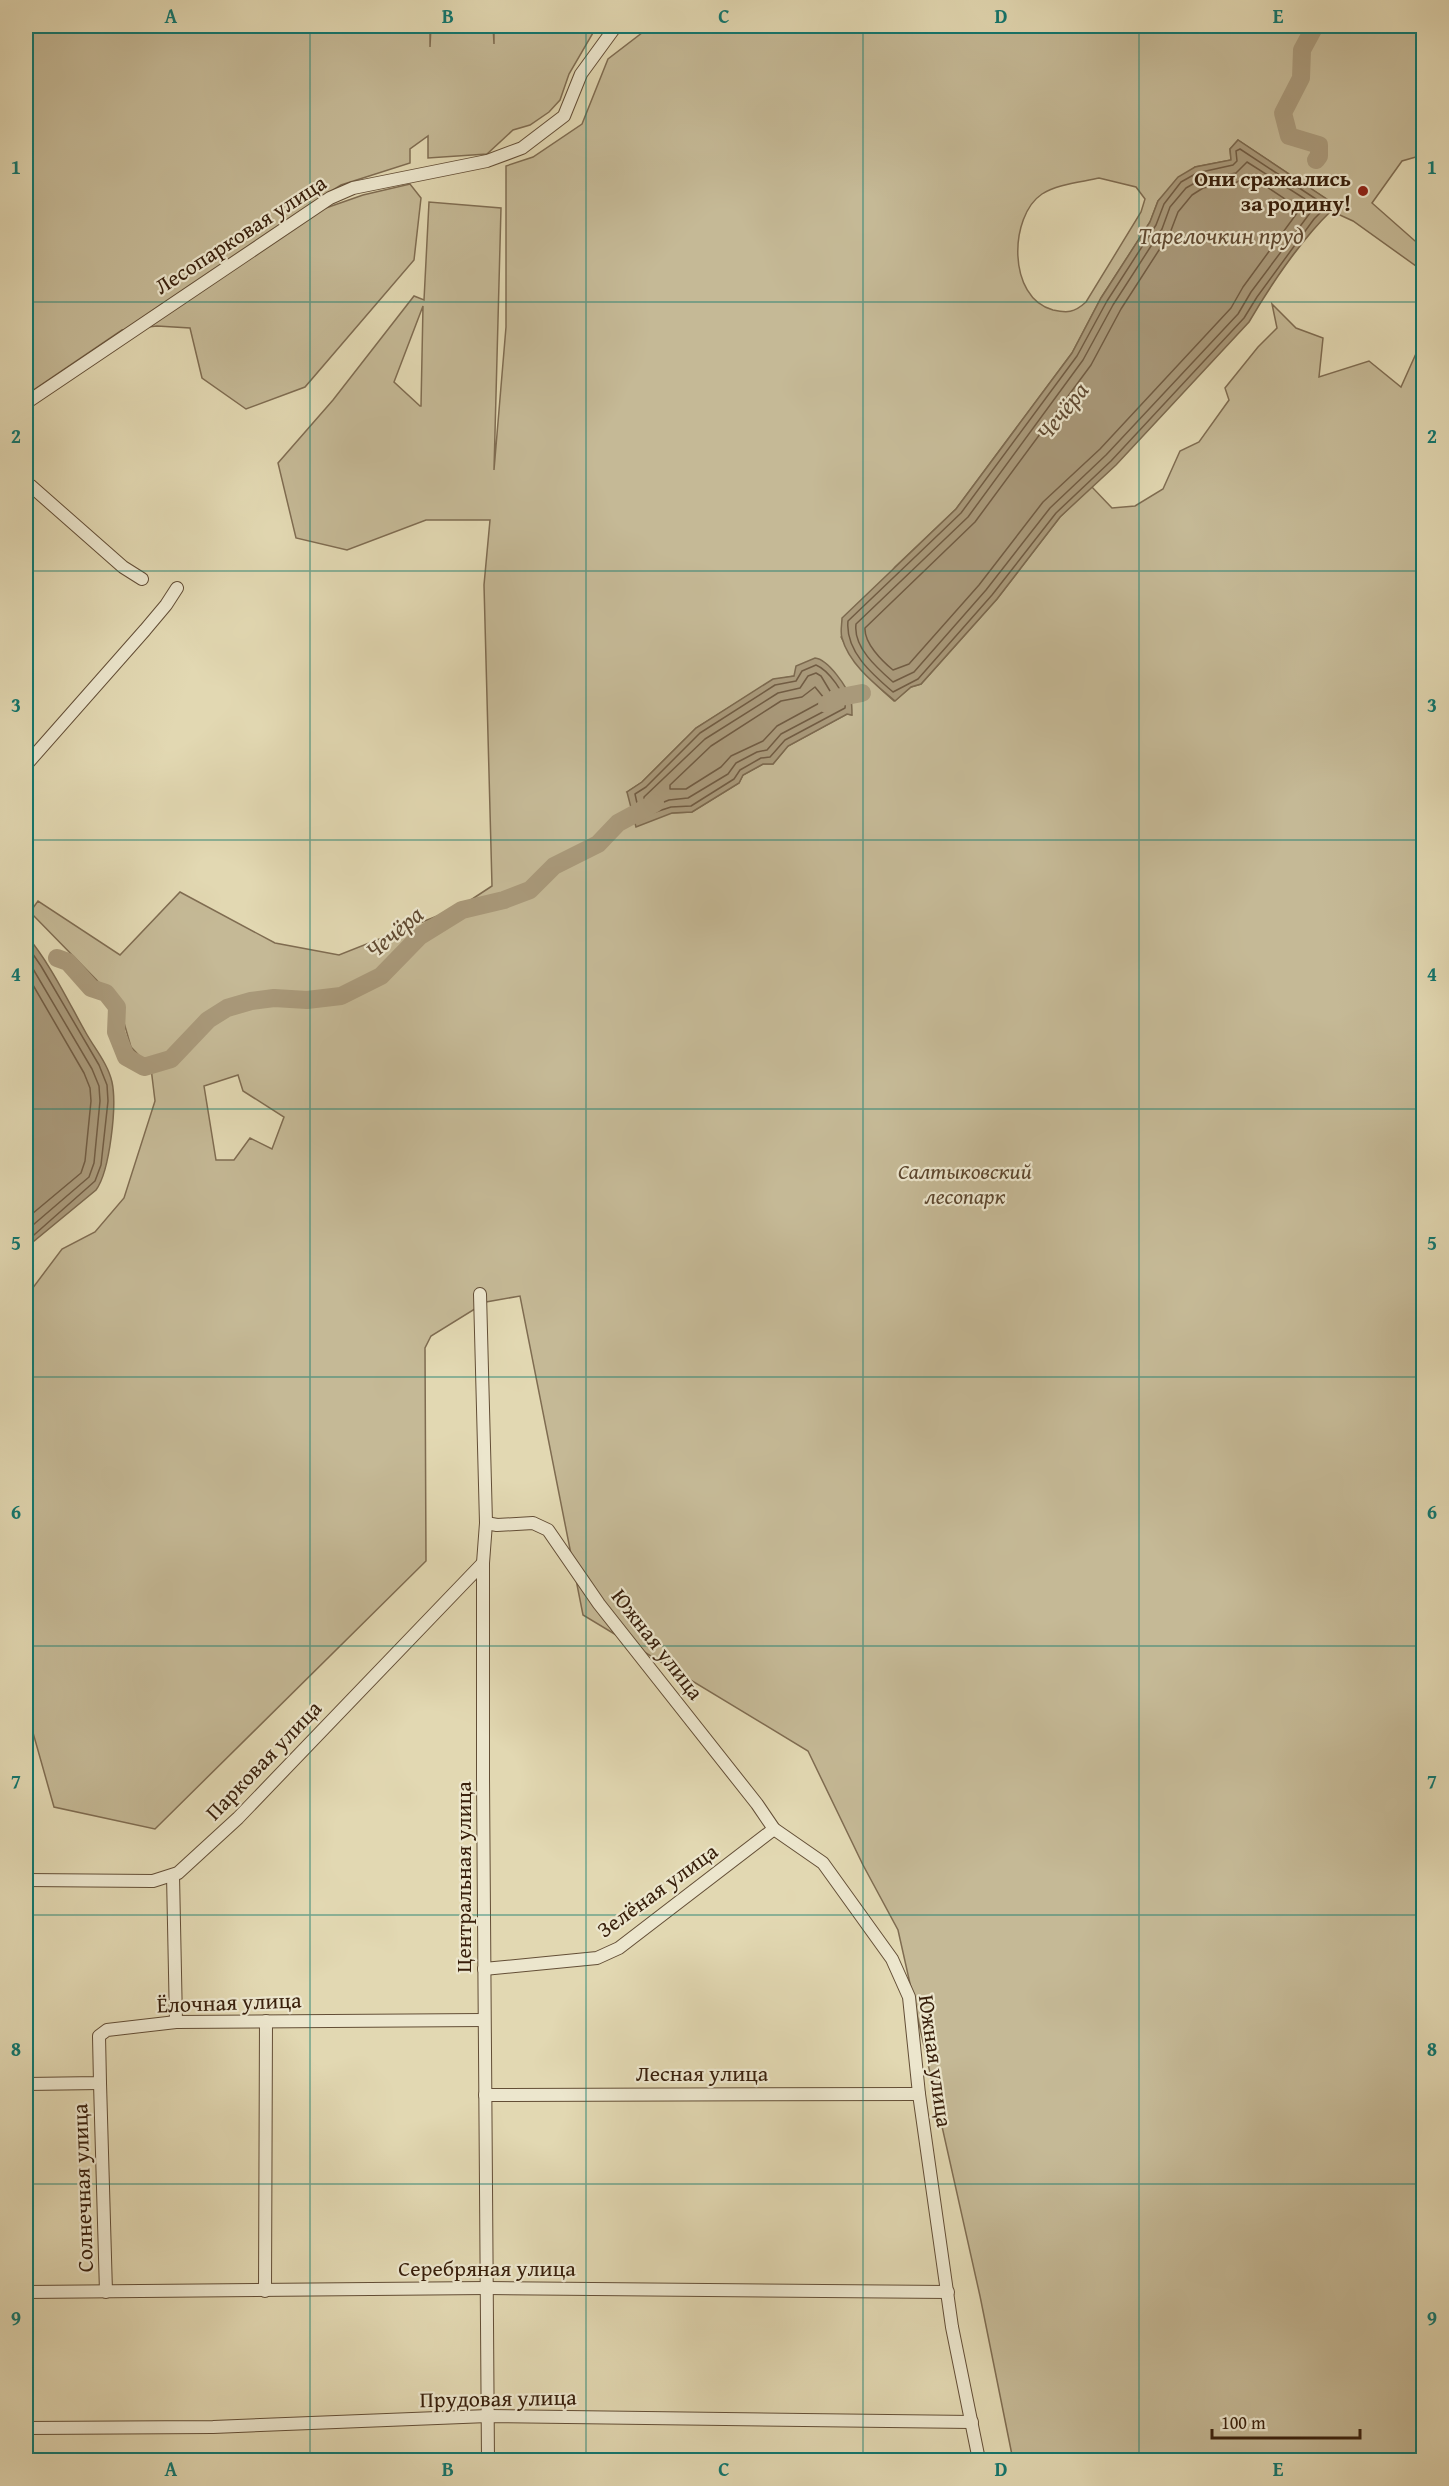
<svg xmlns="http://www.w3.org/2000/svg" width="1449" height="2486" font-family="'Gentium Book Plus',serif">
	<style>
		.green { fill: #c5b996; stroke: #7f6c51; stroke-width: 1.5; fill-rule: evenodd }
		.water { fill: #a9997a; stroke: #7c694e; stroke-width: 1.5 }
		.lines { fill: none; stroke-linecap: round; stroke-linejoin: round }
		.shore { stroke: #715c43; stroke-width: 1.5 }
		.river { stroke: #a9997a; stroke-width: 18 }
		.minor-casing { stroke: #634e36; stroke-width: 14 }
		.minor { stroke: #ece6cd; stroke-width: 12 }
		.grid { fill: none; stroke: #0f766e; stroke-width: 1.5; stroke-opacity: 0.55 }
		.poi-dot { fill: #8f2418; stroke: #ece6cd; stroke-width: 2 }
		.labels { text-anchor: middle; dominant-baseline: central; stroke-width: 4.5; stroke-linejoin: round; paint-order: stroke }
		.poi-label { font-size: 22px; font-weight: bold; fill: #39200c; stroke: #ece6cd; text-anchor: end }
		.street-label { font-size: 22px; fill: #39200c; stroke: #ece6cd }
		.park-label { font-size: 22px; font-style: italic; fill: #5c462e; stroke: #ece6cd }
		.water-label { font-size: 24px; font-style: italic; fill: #604a32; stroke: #ece6cd }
		.neatline { fill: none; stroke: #0f766e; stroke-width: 2 }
		.grid-label { font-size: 20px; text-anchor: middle; font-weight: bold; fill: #0f766e }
	</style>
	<rect width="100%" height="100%" fill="#e2d8b2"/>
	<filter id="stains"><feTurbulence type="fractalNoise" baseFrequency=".00333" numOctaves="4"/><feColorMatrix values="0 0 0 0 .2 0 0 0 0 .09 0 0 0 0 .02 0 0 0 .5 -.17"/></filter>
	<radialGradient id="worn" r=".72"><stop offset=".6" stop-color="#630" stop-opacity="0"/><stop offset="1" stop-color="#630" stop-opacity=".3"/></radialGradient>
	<g class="green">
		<path d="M26,26H430V47L431,26H493L494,44V26H597L569,74L560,100L549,112L530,125L513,130L487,154L428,158V136L410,149V163L341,185L320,198L323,209L363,195L410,184L421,198L414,260L305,387L246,409L202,378L190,328L157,326L122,330L26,395Z"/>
		<path d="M651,26H1423V155L1402,161L1372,203L1423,248V271L1353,221L1331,211L1328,200L1238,140L1230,149L1231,160L1195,167L1158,201L1150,222L1101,298L1072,353L956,509L895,567L841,637C856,666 870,680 894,701L911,687L921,684L997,599L1060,517L1091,486L1112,508L1135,506L1163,489L1180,451L1199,442L1229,400L1225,388L1258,347L1277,328L1272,304L1296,328L1323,338L1319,377L1369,361L1401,387L1423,338V2460H1013L980,2296L898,1930L863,1865L808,1751L583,1615L520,1296L486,1302L431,1336L425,1348L426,1561L155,1829L54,1807L26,1708V1297L62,1249L95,1232L124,1198L155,1101L151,1068L131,1047L118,1002L30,912L38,901L120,955L180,892L275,943L339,955L460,907L492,886L484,585L490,520H426L347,550L296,538L278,463L333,400L414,296L424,300L429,202L501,208L494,470L506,327V166L533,157L582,124L608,59ZM1099,178L1136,187L1145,199L1141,212L1086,302C1074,313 1067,313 1053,310C1007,298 1009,216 1042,194C1057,184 1082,182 1099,178ZM423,306L421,406H420L394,382ZM794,676L852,715L847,714L788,746L773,764H763L743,775L739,783L692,812L672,813L627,792L642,782L696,728L773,680ZM238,1075L243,1091L284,1117L272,1149L250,1138L234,1160H216L204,1086Z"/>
	</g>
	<g class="water">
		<path d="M1238,140L1328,200L1331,211C1301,240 1270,286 1249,322L1116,465L1060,517L997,599L921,684L911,687L895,701C875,684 849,664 842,638C840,632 842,624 842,618L956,509L1072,353L1101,298L1150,222L1158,201L1178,177L1195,167L1231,160L1230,149Z"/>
		<path d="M815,658C828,659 848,688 851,700C852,705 852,710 852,715L847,714L788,746L773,764H763L743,775L739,783L692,812L672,813L636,827L627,792L642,782L696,728L773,679L794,676L796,666Z"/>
		<path d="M26,935C49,961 69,1003 86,1033C95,1049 108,1064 112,1082C117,1105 110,1171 96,1190L33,1242L26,1253Z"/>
	</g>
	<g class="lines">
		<g class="shore">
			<path d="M1240,149L1322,203L1323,210L1314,219L1257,297L1244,318L1111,461L1056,513L992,595L918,679L893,692C872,674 845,651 848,621L961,513L1077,356L1107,301L1156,225L1164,204L1181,182L1197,173L1233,165L1237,161L1236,151Z"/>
			<path d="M1247,162L1305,199L1313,205V209L1251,292L1238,314L1106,455L1050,508L986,590L914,672L893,682C877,668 853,647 856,624L968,517L1083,360L1113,305L1162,229L1170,207L1186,188L1200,180L1236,173Z"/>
			<path d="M1249,175L1300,209L1243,287L1231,308L1100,449L1043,502L979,585L909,664L893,670C882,661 864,643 865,628L975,522L1091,365L1121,309L1170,233L1178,212L1192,195L1203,188L1237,182Z"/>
			<path d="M816,665C828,670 847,694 845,708L785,740L770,757L761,758L740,770L734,779L691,806L671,807L640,817L635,794L646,787L700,733L775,685L796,681L802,671Z"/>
			<path d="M816,673L821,676L836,701V705L781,734L767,750L757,752L736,763L728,774L688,798L669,800L649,808L645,807L644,797L705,739L778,693L800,688L808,676Z"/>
			<path d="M815,687L824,698L823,701L777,726L763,741L731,756L721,767L686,789H670V785L711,746L781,701L802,697Z"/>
			<path d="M26,944L41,966L99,1065L107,1085L108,1101L101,1165L95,1181L26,1242"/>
			<path d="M26,957L92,1069L99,1086L100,1101L94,1163L89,1177L26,1231"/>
			<path d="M26,973L84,1073L90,1088L91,1101L85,1161L81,1173L26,1219"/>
		</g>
		<g class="river">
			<path d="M1315,26L1302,50L1301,78L1283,113L1289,136L1319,145V156L1316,160"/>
			<path d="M827,704L836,698L862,693"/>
			<path d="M57,958L68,962L91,988L106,993L117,1007L116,1032L126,1057L144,1067L171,1059L208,1020L227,1008L251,1001L274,998L307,1000L341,996L381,976L420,936L462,910L504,900L530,890L554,866L598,844L618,823L655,803"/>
		</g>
		<defs>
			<g id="minor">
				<path d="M26,403L330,198L353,188L487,161L522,148L564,116L581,74L616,26"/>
				<path d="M26,483L31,486L123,567L142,579"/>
				<path d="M26,765L145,630L166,605L177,588"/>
				<path d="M480,1294L486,1523L483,1563V1779L488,2460"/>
				<path d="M486,1523L497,1525L533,1523L548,1530L599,1604L757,1804L774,1829L823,1863L892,1959L909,1997L919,2094L952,2327L979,2460"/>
				<path d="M173,1875L176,2022"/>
				<path d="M26,1880L153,1881L178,1873L238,1818L483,1563"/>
				<path d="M484,1969L597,1958L619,1948L774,1829"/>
				<path d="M100,2083L106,2292"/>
				<path d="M26,2084L100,2083L99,2036L107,2030L176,2022L484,2020"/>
				<path d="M485,2095L919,2094"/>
				<path d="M265,2291L266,2021"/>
				<path d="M26,2292L487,2288L948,2292"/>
				<path d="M26,2428L213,2427L488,2416L972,2422"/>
			</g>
		</defs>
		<use href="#minor" class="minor-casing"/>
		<use href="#minor" class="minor"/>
	</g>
	<path class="grid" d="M310,26V2460M586,26V2460M863,26V2460M1139,26V2460M26,302H1424M26,571H1424M26,840H1424M26,1109H1424M26,1377H1424M26,1646H1424M26,1915H1424M26,2184H1424"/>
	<circle class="poi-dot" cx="1363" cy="191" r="6"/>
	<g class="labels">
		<g class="poi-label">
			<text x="1351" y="178">Они сражались<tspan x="1351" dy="25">за родину!</tspan></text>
		</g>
		<g class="street-label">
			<text transform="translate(240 234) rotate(-33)">Лесопарковая улица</text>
			<text transform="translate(658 1644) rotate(52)">Южная улица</text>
			<text transform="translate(263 1760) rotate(-46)">Парковая улица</text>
			<text transform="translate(463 1877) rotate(-90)">Центральная улица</text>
			<text transform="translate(657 1890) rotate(-36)">Зелёная улица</text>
			<text transform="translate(229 2002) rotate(-2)">Ёлочная улица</text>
			<text transform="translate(936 2061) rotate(82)">Южная улица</text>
			<text x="702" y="2073">Лесная улица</text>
			<text transform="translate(82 2188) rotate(-92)">Солнечная улица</text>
			<text x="487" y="2268">Серебряная улица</text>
			<text transform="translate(498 2398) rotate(-1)">Прудовая улица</text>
		</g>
		<g class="park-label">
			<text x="965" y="1171">Салтыковский<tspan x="965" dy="25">лесопарк</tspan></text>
		</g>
		<g class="water-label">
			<text x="1221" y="235">Тарелочкин пруд</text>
			<text transform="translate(1062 411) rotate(-51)">Чечёра</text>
			<text transform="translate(394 932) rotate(-40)">Чечёра</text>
		</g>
	</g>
	<rect width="1449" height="2486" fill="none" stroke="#e2d8b2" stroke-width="66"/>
	<path d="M1212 2429v9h148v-9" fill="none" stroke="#39200c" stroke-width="3"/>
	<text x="1221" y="2429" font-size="18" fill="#39200c" stroke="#ece6cd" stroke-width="4.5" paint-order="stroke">100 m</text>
	<rect x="33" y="33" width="1383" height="2420" class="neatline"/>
	<g class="grid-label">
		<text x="171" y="23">A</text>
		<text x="448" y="23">B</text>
		<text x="724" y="23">C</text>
		<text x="1001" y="23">D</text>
		<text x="1278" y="23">E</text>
		<text x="16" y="174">1</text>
		<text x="1432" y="174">1</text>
		<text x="16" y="443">2</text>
		<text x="1432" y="443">2</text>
		<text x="16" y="712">3</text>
		<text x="1432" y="712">3</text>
		<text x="16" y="981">4</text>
		<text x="1432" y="981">4</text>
		<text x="16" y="1250">5</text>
		<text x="1432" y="1250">5</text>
		<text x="16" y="1519">6</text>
		<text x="1432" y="1519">6</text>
		<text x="16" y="1788">7</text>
		<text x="1432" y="1788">7</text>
		<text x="16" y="2056">8</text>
		<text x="1432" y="2056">8</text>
		<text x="16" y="2325">9</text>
		<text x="1432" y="2325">9</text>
		<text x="171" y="2476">A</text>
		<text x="448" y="2476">B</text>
		<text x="724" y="2476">C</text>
		<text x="1001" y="2476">D</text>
		<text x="1278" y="2476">E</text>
	</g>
	<rect width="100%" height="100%" filter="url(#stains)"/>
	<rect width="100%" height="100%" fill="url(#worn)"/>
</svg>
